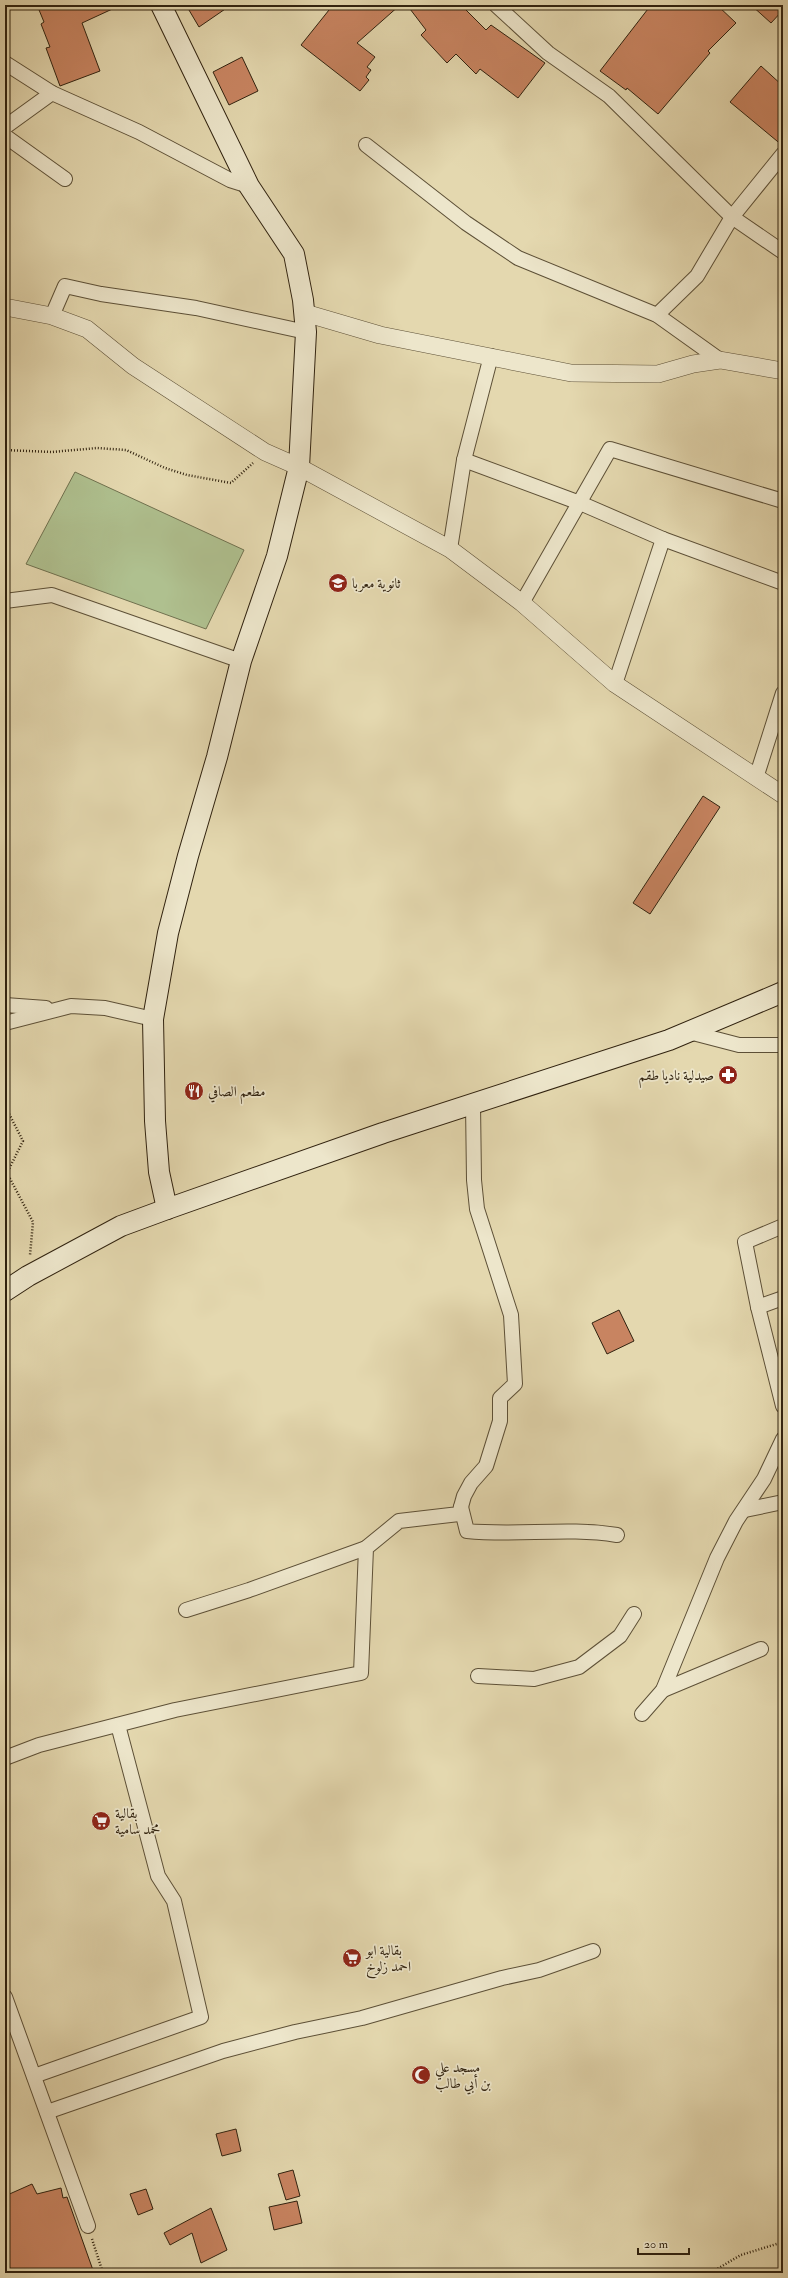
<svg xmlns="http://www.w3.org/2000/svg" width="788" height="2278" font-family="'IM FELL Double Pica',Amiri,serif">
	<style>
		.green { fill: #afc08f; stroke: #70714f }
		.building { fill: #c88461; stroke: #30220f }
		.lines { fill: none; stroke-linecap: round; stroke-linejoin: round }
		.minor-casing { stroke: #5d5037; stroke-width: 16 }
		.tertiary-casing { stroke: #5d5037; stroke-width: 18 }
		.secondary-casing { stroke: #30220f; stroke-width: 22 }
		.path { stroke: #30220f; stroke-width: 2.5; stroke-dasharray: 1 2; stroke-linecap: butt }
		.minor { stroke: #ede6cb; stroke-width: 14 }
		.tertiary { stroke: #ede6cb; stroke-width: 17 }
		.secondary { stroke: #ede6cb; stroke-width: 20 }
		.labels { text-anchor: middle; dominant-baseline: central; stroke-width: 3.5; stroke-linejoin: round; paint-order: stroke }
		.poi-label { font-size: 14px; fill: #30220f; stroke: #ede6cb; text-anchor: start }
	</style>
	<rect width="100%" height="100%" fill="#e4d8af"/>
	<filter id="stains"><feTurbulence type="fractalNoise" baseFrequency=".005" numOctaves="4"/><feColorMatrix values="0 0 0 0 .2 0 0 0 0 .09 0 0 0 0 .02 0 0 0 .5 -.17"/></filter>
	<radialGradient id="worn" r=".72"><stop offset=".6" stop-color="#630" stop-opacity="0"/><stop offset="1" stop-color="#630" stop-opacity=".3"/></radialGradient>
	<path class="green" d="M75,472L244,550L206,629L26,564Z"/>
	<g class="building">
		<path d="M37,5H121L82,23L100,71L60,86L46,48L50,47L41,24L44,22Z"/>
		<path d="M186,5H231L199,27Z"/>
		<path d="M333,5H400L357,43L375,57L367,67L371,70L366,77L369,80L360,91L301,45Z"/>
		<path d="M407,5H461L486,30L491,25L545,63L518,98L480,69L476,74L456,54L447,63L421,35L426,30Z"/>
		<path d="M651,5H717L736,23L708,51L710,53L658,114L627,88L626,90L600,71Z"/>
		<path d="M751,5H783V10L771,23Z"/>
		<path d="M242,57L258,91L229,105L213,72Z"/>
		<path d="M761,66L783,86V146L730,102Z"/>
		<path d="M703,796L720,807L650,914L633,903Z"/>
		<path d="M619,1310L634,1341L607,1354L592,1323Z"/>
		<path d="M236,2129L241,2151L222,2156L216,2134Z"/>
		<path d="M293,2170L300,2196L286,2200L278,2174Z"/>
		<path d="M32,2184L37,2194L61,2188L63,2198L67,2197L94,2273H12L5,2256V2196Z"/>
		<path d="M146,2189L153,2209L138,2215L130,2194Z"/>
		<path d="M297,2201L302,2223L274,2230L269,2207Z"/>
		<path d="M211,2208L227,2250L201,2263L192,2233L170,2245L164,2233Z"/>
	</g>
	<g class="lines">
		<defs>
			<g id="minor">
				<path d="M496,5L548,53L609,96L732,217L783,252"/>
				<path d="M5,63L52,93L139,132L230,180L249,186"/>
				<path d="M5,127L52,93"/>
				<path d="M5,136L65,179"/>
				<path d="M366,145L466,223L518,258L657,315L720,360"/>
				<path d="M657,315L697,276L732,217L783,154"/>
				<path d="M52,316L65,286L101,294L196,308L306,332"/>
				<path d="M464,460L580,503L663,539L615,684"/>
				<path d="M663,539L783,583"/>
				<path d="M450,549L464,460L491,356"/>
				<path d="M5,601L52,595L241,661"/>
				<path d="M522,603L610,449L783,501"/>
				<path d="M756,778L783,693"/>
				<path d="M5,1005L46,1008"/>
				<path d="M5,1023L71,1006L105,1008L153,1019"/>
				<path d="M689,1032L739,1045H783"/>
				<path d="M783,1226L745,1242L758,1307L783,1406"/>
				<path d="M758,1307L783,1298"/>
				<path d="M461,1507L467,1531C517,1536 567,1527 617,1535"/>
				<path d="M745,1510L783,1502"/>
				<path d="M186,1610L249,1590L366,1548"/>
				<path d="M478,1676L534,1679L579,1667L620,1636L634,1614"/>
				<path d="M663,1690L761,1649"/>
				<path d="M642,1714L663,1690L717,1558L736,1521L764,1479L783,1439"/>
				<path d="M5,1758L39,1745L175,1710L361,1673L366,1548L399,1521L459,1514L464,1496L471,1483L486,1466L500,1421V1398L515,1384L511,1315L477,1209L474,1180L473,1104"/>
				<path d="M5,1997L88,2226"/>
				<path d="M34,2076L201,2017L174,1901L158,1876L118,1725"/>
				<path d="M47,2112L223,2051L295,2032L362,2018L502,1978L539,1970L593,1951"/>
			</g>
			<g id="tertiary">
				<path d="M5,307L52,316L87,329L133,366L265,452L299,467L450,549L522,603L615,684L783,795"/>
				<path d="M305,313L380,335L571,373L658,374L693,364L720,360L783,371"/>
			</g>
			<g id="secondary">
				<path d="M161,5L249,186L294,254L303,300L306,332L299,467L277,556L241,661L217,757L188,856L168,933L153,1019L155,1121L159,1172L167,1209"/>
				<path d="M5,1291L28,1276L121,1226L167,1209L383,1133L669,1040L783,992"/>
			</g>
		</defs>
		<use href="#minor" class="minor-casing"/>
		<use href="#tertiary" class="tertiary-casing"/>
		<use href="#secondary" class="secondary-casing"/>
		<g class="path">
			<path d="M5,450L52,452L97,448L126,450L165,468L187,475L231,483L253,463"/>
			<path d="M5,1106L23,1141L7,1173L33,1222L30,1255"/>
			<path d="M92,2239L103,2273"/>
			<path d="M710,2273L741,2255L783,2242"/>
		</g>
		<use href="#minor" class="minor"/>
		<use href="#tertiary" class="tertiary"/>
		<use href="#secondary" class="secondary"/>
	</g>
	<defs>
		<symbol id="school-disc" viewBox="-11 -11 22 22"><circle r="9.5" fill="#8f2418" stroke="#ede6cb"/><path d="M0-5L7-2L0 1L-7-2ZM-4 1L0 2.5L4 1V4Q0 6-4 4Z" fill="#fff"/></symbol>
		<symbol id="pharmacy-disc" viewBox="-11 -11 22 22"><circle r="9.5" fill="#8f2418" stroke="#ede6cb"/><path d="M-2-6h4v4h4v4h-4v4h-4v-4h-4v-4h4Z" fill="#fff"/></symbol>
		<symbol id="restaurant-disc" viewBox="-11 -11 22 22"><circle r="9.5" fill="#8f2418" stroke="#ede6cb"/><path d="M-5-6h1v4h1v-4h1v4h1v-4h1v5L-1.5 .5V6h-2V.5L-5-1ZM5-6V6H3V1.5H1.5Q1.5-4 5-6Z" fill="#fff"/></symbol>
		<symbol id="supermarket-disc" viewBox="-11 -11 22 22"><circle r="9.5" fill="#8f2418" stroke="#ede6cb"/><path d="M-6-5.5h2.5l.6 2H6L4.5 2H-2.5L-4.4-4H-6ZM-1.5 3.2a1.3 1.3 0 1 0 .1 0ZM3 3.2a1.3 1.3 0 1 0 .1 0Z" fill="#fff"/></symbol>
		<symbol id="mosque-disc" viewBox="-11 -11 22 22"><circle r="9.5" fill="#8f2418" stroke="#ede6cb"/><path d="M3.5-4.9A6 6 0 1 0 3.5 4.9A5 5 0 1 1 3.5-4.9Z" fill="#fff"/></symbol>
	</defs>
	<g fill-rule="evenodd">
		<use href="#school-disc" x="327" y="572" width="22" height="22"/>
		<use href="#pharmacy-disc" x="717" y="1064" width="22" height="22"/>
		<use href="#restaurant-disc" x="183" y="1080" width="22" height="22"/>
		<use href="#supermarket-disc" x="90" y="1810" width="22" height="22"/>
		<use href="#supermarket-disc" x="341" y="1947" width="22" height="22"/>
		<use href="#mosque-disc" x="410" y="2064" width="22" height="22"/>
	</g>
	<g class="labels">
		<g class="poi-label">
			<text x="352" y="583">ثانوية معربا</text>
			<text x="714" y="1075" text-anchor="end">صيدلية ناديا طقم</text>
			<text x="208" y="1091">مطعم الصافي</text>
			<text x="115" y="1813">بقالية<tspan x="115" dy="16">محمد سامية</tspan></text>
			<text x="366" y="1950">بقالية ابو<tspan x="366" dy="16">احمد زلوخ</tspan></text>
			<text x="435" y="2067">مسجد علي<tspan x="435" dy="16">بن أبي طالب</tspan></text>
		</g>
	</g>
	<rect width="788" height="2278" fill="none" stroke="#e4d8af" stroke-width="20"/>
	<rect x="6" y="6" width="776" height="2266" fill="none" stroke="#30220f" stroke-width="2"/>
	<rect x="10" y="10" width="768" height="2258" fill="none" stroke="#30220f"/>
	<path d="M638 2248v6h51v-6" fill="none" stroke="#30220f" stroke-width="2"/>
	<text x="644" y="2248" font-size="12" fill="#30220f" stroke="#ede6cb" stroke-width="3" paint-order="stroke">20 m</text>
	<rect width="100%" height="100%" filter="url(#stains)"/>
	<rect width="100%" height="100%" fill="url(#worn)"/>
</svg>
